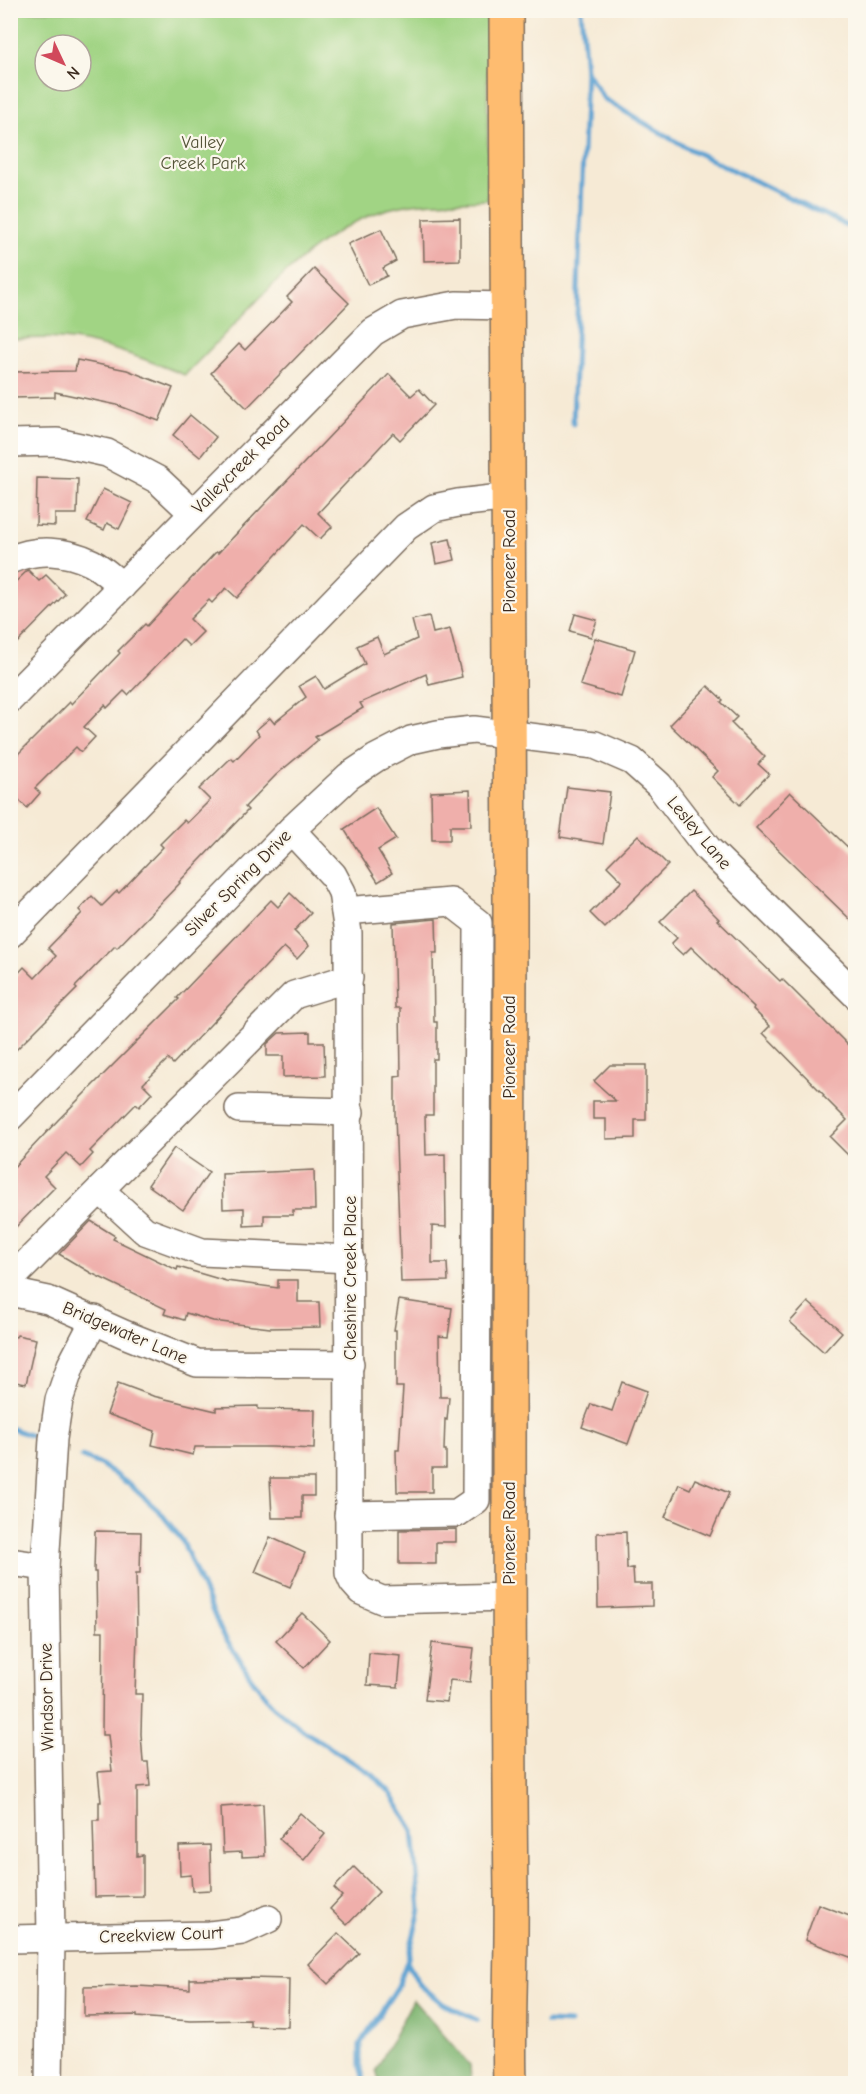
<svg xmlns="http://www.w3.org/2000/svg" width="866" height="2094" font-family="'Comic Neue',sans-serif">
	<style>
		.green { fill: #a1d484; stroke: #6e7f51; stroke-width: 1.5; fill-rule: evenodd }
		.forest { fill: #80b672; stroke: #5e7048; stroke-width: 1.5 }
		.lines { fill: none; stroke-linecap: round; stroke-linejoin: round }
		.stream { stroke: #5da2d2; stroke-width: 5 }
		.building { fill: #efafab }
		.minor-casing { stroke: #7c6d5e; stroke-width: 30 }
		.major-casing { stroke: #7c6d5e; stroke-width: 36 }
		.minor { stroke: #fff; stroke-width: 27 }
		.major { stroke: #febc70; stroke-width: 33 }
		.labels { text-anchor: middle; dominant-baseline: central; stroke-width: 4.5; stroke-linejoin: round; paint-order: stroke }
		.park-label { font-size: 18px; fill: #545438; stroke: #fbf7ec }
		.street-label { font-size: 18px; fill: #3b2a1e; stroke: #fbf7ec }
	</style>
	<rect width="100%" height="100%" fill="#fbf7ec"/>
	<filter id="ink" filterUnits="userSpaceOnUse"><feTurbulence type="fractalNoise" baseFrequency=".0167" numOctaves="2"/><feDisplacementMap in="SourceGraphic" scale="12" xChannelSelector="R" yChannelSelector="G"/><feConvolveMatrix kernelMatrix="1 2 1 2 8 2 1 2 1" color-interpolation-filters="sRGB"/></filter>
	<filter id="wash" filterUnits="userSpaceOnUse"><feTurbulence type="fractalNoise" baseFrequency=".008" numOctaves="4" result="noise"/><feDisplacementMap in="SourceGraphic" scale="24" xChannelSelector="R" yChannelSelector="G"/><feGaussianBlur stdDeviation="1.35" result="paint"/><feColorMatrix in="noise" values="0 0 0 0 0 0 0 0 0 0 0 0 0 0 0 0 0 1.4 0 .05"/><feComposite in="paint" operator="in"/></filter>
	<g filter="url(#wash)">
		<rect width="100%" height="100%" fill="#f6ead5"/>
		<path class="green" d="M10,11H487L488,200C454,202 421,200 388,209C331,226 292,265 252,306C230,329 207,352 185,375C152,362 119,349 84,342C60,337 35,338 11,339ZM45,45H81V81H45Z"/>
		<path class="forest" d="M413,2000L470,2065L471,2083H380L376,2070Z"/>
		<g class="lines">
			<g class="stream">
				<path d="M586,71L604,99L685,147L856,230"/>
				<path d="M573,424L586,71L581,10"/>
				<path d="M10,1428L32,1436"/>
				<path d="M82,1457L100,1464L130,1485L160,1512L182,1540L221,1631L252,1679L273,1706L304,1731L373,1775L390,1792L413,1830L420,1910L408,1958L398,1986L360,2044V2066L365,2084"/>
				<path d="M407,1962L419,1984L443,2004L477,2020"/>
				<path d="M547,2022L570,2023"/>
			</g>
		</g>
		<g id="blocks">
			<g class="building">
				<path d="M460,218V260L424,261L423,219Z"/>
				<path d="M381,229L396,261L383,268L387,276L368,285L348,244Z"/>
				<path d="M314,269L349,303L247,408L211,373L239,344L245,350L292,302L287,297Z"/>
				<path d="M77,360L127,370L173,388L159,421L117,405L55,392V397L12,398L11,372L75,371Z"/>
				<path d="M389,374L411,396L419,389L434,405L400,440L393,433L318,513L332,527L320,539L304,524L237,598L226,588L212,603L209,600L190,619L203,632L189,646L182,639L128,695L124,691L107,708L105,705L84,727L95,737L81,752L76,747L35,788L40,793L27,808L19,800L10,808V762L70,702L71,704L120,653L118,651L145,624L147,626L216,552L218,553Z"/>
				<path d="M190,415L216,437L200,457L173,435Z"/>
				<path d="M37,478L78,479L77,514H55V526L36,525Z"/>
				<path d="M103,489L132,503L119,529L107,523L104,530L87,522Z"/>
				<path d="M450,539L455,560L436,564L432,543Z"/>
				<path d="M28,570L39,581L46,575L65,594L10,650V587Z"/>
				<path d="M575,614L597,620L591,637L570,631Z"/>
				<path d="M429,616L433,633L450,629L462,677L429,685L426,674L360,703L363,708L315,737L318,740L276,775L245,807L248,810L179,882L180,883L117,948L115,946L75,987L77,989L10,1056L11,981L24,967L35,978L56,956L48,948L82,913L79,910L92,896L102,906L117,891L119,893L163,847L160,844L184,820L187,823L210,800L199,789L231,758L234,761L259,735L256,730L270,718L274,723L306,697L299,686L316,676L324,689L365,664L357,646L377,637L384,654L417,639L412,620Z"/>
				<path d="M595,638L635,650L621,697L580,685Z"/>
				<path d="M708,686L723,700L721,702L737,717L731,723L765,757L758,764L769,774L740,805L712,777L718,771L670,725Z"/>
				<path d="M567,787L610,792L603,844L560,837Z"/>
				<path d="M470,790L471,826H450V840H432L431,792Z"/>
				<path d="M790,792L855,854V924L756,828Z"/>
				<path d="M376,808L396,839L378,850L392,873L378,882L344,829Z"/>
				<path d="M638,835L668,865L605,928L590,913L622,881L607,866Z"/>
				<path d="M691,891L719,919L717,920L780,981L782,979L855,1052V1148L848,1155L830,1137L847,1120L823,1096L824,1095L763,1033L770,1026L753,1009L754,1007L691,947L683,955L671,944L677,938L660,922Z"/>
				<path d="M290,893L311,913L294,931L309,946L297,959L284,947L173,1064L168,1059L143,1084L152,1093L139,1107L136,1104L90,1151L93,1154L81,1167L66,1153L44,1176L55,1187L10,1233V1171L58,1120L179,999L177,998L271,900L278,907Z"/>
				<path d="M436,919L437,953H433L434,1022H437V1059H433V1115H425L426,1155L445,1154L446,1227L432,1226V1263H447L448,1281L401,1282L395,1115V1077L401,1076L400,1008H395L393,923Z"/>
				<path d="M310,1032V1042H324L325,1076L283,1077V1056H267V1044L279,1033Z"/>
				<path d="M610,1065H646V1120H635V1138L606,1139V1119H593V1101H616L594,1081Z"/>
				<path d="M174,1148L209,1172L183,1210L148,1185Z"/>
				<path d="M314,1170L315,1210H293V1215H264V1225L244,1226V1208L223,1209L222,1174Z"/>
				<path d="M91,1221L115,1236L113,1239L177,1270L178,1267L226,1281L278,1288V1280H298V1302H319L320,1327L270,1328L213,1321L186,1313L184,1320L164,1314L166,1309L91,1273L59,1254Z"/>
				<path d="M399,1300L452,1308L448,1337L439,1336L440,1397H449L447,1420L445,1419L444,1450H446V1468H432V1492H397L396,1450H399L403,1387H396V1330H394Z"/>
				<path d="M808,1302L842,1332L824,1352L790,1322Z"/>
				<path d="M17,1335L36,1339L26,1384L10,1381V1336L16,1337Z"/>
				<path d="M622,1382L647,1391L628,1444L582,1427L591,1404L612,1411Z"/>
				<path d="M118,1383L153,1396L216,1411V1407L258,1406V1409L315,1410L314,1449L272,1447H195L193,1455L152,1445L155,1431L107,1414Z"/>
				<path d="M270,1478H314V1496H302V1518H272Z"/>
				<path d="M695,1479L729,1493L710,1536L665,1517L679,1484L690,1489Z"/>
				<path d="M456,1529V1542H436V1564H399V1530Z"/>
				<path d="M95,1531L141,1532L140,1573H136L137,1635L135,1694H142L141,1734L143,1762H148L150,1786L137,1787V1856L143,1855V1896L95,1897L93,1820H99V1802H101L98,1772L112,1771L108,1735H102L103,1631H97L96,1572H94Z"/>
				<path d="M626,1532L627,1569L633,1568L634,1584H652V1606L598,1608L597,1533Z"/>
				<path d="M270,1537L305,1553L290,1587L255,1572Z"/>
				<path d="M302,1613L330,1640L304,1668L276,1641Z"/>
				<path d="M432,1643L474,1648L470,1682L450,1680L447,1702L425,1700Z"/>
				<path d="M369,1653L401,1656L398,1687L367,1685Z"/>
				<path d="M263,1804L265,1856L242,1857V1852L223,1853L221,1807Z"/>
				<path d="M300,1813L325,1834L304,1860L279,1839Z"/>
				<path d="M210,1845L211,1890L192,1891L191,1875L180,1876L179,1846Z"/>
				<path d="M354,1867L379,1892L347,1925L330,1909L342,1896L334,1888Z"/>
				<path d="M818,1904L855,1918V1959L805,1940Z"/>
				<path d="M338,1933L359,1953L328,1984L308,1964Z"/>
				<path d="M249,1978L289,1979L288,2027L250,2026V2020L191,2021L137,2017V2015L84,2016V1987L137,1986L190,1989V1979Z"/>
			</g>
		</g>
	</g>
	<g filter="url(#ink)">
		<use href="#blocks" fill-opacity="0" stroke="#7c6d5e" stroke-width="1.5"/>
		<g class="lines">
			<defs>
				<g id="minor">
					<path d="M10,443L57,442L107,453L158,480L193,513"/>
					<path d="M10,560C36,548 66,550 92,563C103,569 112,578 122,586"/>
					<path d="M10,699L373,332L402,315L456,305L508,306"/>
					<path d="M291,830L333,875L342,892L348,933L349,1573L353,1582L361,1591L382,1600L510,1597"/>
					<path d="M345,911L451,902L478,923L476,1500L457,1513L348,1515"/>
					<path d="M10,934L406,527L434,508L458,503L509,497"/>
					<path d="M239,1109L350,1112"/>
					<path d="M10,1117L291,830L349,776L376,758L411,740L438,734L474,730L595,745L632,761L659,785L708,849L856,995"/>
					<path d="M100,1190L145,1231L202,1252L350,1259"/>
					<path d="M10,1280L294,995L349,978"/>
					<path d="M10,1292L48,1300L124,1334L197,1363L350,1364"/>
					<path d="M10,1562L45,1567"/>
					<path d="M10,1939L210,1935L242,1931L268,1919"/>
					<path d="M49,2084L51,1938L45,1567L53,1439L59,1400L71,1365L95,1319"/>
				</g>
				<path id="major" d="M506,10C506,309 510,608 510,906C510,1236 507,1566 511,1896C512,1958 508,2021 510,2084"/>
			</defs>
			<use href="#minor" class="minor-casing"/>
			<use href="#major" class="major-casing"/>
			<use href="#minor" class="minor"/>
			<use href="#major" class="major"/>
		</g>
	</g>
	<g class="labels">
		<g class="park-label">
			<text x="203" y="142">Valley<tspan x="203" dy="21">Creek Park</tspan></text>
		</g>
		<g class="street-label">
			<text transform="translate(241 465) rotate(-45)">Valleycreek Road</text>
			<text transform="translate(509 561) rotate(-90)">Pioneer Road</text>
			<text transform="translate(699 833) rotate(50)">Lesley Lane</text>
			<text transform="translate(238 883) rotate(-45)">Silver Spring Drive</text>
			<text transform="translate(509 1047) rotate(-90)">Pioneer Road</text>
			<text transform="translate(350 1278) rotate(-90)">Cheshire Creek Place</text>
			<text transform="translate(125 1333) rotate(23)">Bridgewater Lane</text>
			<text transform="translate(509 1533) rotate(-90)">Pioneer Road</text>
			<text transform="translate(47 1697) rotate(-91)">Windsor Drive</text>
			<text transform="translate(161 1935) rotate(-2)">Creekview Court</text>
		</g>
	</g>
	<rect width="866" height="2094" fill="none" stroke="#fbf7ec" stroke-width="36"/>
	<g transform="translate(63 63) rotate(134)"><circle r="28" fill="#fbf7ec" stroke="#aea59a" stroke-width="1.5"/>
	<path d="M0-4.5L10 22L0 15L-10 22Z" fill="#d1495b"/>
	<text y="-9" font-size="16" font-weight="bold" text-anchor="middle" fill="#3b2a1e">N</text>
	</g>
</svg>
